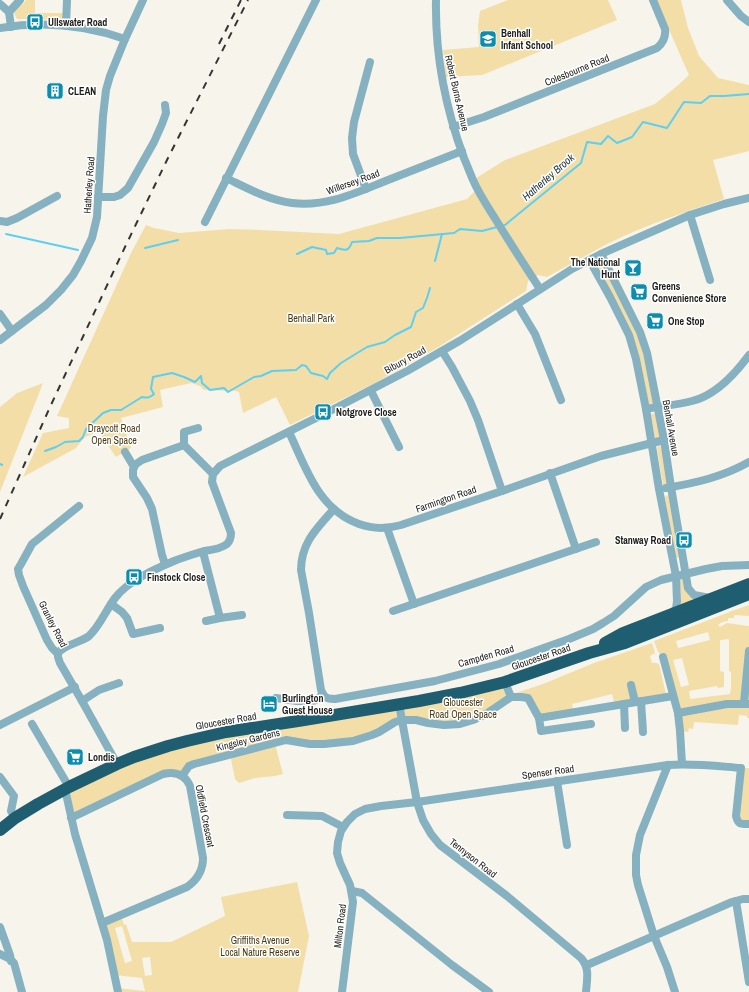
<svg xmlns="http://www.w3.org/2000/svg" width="749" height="992" font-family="'Archivo Narrow',sans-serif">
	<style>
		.green { fill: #f4dea7; fill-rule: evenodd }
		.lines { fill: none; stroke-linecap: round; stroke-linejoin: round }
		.stream { stroke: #5bcff4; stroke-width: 2 }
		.minor { stroke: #85b1c1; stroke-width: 8 }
		.highway { stroke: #1f5e71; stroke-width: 12 }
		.rail { stroke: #353431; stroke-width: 2; stroke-dasharray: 7 7; stroke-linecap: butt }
		.labels { text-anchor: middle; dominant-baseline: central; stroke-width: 3; stroke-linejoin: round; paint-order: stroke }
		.poi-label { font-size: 10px; font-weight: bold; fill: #1d1c19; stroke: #fff; text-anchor: start }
		.street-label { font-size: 10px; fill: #1d1c19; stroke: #fff }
		.park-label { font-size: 10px; fill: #483a13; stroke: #fff }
		.water-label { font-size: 11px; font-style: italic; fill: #1e3239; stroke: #fff }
	</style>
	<rect width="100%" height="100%" fill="#f7f4ec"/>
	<g class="green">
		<path d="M26,0H35V13H67L66,20L26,19H17L14,13C16,7 17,5 23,4Z"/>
		<path d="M508,0H608L617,20L482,75L446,77L443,50L479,47L478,25L480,11Z"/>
		<path d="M656,0H681L688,28L699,56L718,78L749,85V151L713,160L724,199C685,212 646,225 609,243C588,254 568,266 547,277L538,275L528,281L526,291L437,348L375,383L290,425L276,397L243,413L239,392L236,391L204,390L200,386L191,383L160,390L163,407L121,418L131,448L116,457L96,428L95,433L85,437L76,448L23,477L43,433L69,428V418L57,416L132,251L146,225L154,228L179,233L230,229L260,230L339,234L467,199L477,189L473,180L505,160L655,104L677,86L689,75Z"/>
		<path d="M602,265L634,327C644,352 648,378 654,404L649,405C644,379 639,353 630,328L598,267Z"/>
		<path d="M43,383L0,492V407L17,393Z"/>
		<path d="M653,413L656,415L660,437L655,439L651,415Z"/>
		<path d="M659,445L661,447L668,484L666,486L663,485L657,448Z"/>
		<path d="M667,495L669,496L680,557L675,558L665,497Z"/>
		<path d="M682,579L684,580L697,600L680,607C682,598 681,590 679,580Z"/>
		<path d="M749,605V616L734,615V618H728V621L722,622L718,625L720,627L727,623L749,626V718H747V716L739,715L738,725L694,722L693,729L689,728L688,732L680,731L663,657L658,652L654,641L732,611ZM708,632L710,640L678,648L676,641ZM729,639V671L731,672V687L730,694L690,699L689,691L717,686L718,688L724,687V672L720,671V640ZM682,658L689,685L681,687L673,660Z"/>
		<path d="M652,643L655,653L650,656L652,663H656L659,664L666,694L614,702L612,694L572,704L573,709L541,716L532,698L513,694L543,684L594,663Z"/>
		<path d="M505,682L511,697L460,724L409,719L364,738L275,744L283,774L275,776L255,778L239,783L235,779L230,754L186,770L172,772L71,818L69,787L148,752Z"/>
		<path d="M741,768H749V824L738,822Z"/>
		<path d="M297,882L309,936L298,992H118L117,988L145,991L142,978L115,975L102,923L121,915L124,925L126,924L132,942H171L225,916L221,897ZM122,926L132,961L125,963L115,928ZM150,957L152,975L145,976L142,958Z"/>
	</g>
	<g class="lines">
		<g class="stream">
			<path d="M501,226L505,225L581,163L587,142L601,144L608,136L617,143L632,137L643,122L667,128L684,102L701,103L710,96H724L749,94"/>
			<path d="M6,234L78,250"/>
			<path d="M145,248L178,240"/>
			<path d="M297,254L312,247L326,250L327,254L334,253L337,248C346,251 349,251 352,242L369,241L377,238H400L454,233L460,229L482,231L497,227"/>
			<path d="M435,261L442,234"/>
			<path d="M45,451L56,447L65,442L79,441L83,437L86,429L103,413L111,410H121L142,397C147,398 150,398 154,394L151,389L153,377L172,373L184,377L195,382L201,376L202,383L210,390L224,388L228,392L254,377L261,376L272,371L296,370L302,365L306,366L311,373L323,376L327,379L330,373L341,363L367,347L385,342L395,335L411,327L416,312L423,308L427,298L430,288"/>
			<path d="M0,464L2,465"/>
		</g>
		<g class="minor">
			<path d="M436,0C435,54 445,107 464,158C467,165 470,173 473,180C479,194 488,207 496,220C510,243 525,266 540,289"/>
			<path d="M727,0L741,16L749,22"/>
			<path d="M0,4L9,12L11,27"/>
			<path d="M9,12L20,0"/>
			<path d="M66,26L67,0"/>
			<path d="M0,28C42,21 85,25 125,39"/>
			<path d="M453,127L484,117L657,48C663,43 666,37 665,29L653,0"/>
			<path d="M226,178C247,188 268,200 292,203C328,207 355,193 388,180C413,170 437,161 462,151"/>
			<path d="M366,189L353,154L352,138L354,122L370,62"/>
			<path d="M98,197H114L120,195L128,188L154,142L162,124L166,113L165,105"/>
			<path d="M690,215L710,280"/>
			<path d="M0,221L7,222L17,218L57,196"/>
			<path d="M205,222L316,0"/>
			<path d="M601,254L640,332L647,353L664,440L671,487L688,588L694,595L710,598"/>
			<path d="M590,261L610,297L629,335L636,359L646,409L659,489L676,576L677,601L676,609L671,613"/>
			<path d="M517,304L535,334L561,400"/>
			<path d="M0,314L12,331"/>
			<path d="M0,340L46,305L61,290L73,275L81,261L92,238L97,217L103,116L106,90L110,76L125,39L143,0"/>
			<path d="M442,351L452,367L470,401L478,420L502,491"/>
			<path d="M371,391L399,447"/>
			<path d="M646,409C661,406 677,405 692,401C716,395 735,374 749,355"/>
			<path d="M198,428L184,432V445L213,474"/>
			<path d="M289,432C306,468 318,509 359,524C373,529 387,529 401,525L502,491L601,456L664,440"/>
			<path d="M125,452L134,467"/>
			<path d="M550,473L576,549"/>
			<path d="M666,488C695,483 723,477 749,462"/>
			<path d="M79,506L32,544L21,564L18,569L19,575L23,586L47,640L52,648L58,654V657L60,663L82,701L117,764"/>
			<path d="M387,528L414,604"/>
			<path d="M203,552L220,618"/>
			<path d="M165,564L162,555L152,509L147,498L133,477V470L134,467L136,464L142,460L184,445"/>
			<path d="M111,604L122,612L127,618L133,634L160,628"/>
			<path d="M393,611L596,542"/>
			<path d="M206,621L220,618L242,615"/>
			<path d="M58,654C62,645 80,643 89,636C100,626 106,610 115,598C128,581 155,569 174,561C184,557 194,554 204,551C211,550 221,549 227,544C230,541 231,537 231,533L212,482L213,474L220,466L328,412L407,371L461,340L572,269L601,254L690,215L724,204L749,198"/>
			<path d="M663,657L678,713L680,731L682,764"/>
			<path d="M505,682L511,697"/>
			<path d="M631,685L635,702"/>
			<path d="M323,694L321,690L309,613L301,570C301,543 317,528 334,509"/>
			<path d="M511,697H521L528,698L539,718L673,696"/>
			<path d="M276,698L297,701H313L316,700L323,694C326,699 330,699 335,699L435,681L499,664L569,639L593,629L603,623L614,616L646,587L661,580L706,569L722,566L749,565"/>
			<path d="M82,701L99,690L119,683"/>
			<path d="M641,701L643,732"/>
			<path d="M744,703L749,651"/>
			<path d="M399,704L417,802L423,820L431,834L440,845L507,896L581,958C590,968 587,979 586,992"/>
			<path d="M624,704L625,728"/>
			<path d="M678,713L727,704H749"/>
			<path d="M539,718L541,731L591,724"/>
			<path d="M32,724L69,787"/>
			<path d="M0,725L75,687"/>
			<path d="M668,765L640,835L636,855V875L638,885L654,936L667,967L675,992"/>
			<path d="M182,776L189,766L194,764L286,740L310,744H324L353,741L372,735L379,732L395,722L402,720H416L428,723L444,725L460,724L473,720L486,714L511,697"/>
			<path d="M0,777L14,796L11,811L15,818"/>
			<path d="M557,781L567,845"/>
			<path d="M65,789L75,834L107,940L118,992"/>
			<path d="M287,815L322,816L343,827"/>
			<path d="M71,818L163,774C175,771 185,774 190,786L203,858C203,871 197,880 187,887L102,923"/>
			<path d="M352,891L362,893L452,965L489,992"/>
			<path d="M736,901L749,982"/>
			<path d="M0,927L10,955L11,961"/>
			<path d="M0,954L10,959L14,963L22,992"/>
			<path d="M587,965L732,902L743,899H749"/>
			<path d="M342,992L353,902L350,885L340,863L337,853L338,842L341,831L347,822L355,814L365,809L381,806L417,802L668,765C692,763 716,766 741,768L736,816C738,825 741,824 749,824"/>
		</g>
		<g class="highway">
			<path d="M605,643L623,633L749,584"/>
			<path d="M0,830L15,818L38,804L69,787L117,764L134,757L168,746L187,741L226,732L298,721L419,701L460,693L505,682L589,653L625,643L749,594"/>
		</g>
		<g class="rail">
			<path d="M219,44L241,0"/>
			<path d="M0,519L50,407L125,247L167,160L248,0"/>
		</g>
	</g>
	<defs>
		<symbol id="bus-square" viewBox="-11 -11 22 22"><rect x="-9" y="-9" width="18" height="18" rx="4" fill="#0d8dad" stroke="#fff"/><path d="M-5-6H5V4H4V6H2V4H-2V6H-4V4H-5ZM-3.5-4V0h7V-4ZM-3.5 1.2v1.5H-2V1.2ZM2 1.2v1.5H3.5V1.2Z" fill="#fff"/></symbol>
		<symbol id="school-square" viewBox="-11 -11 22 22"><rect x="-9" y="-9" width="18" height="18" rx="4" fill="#0d8dad" stroke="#fff"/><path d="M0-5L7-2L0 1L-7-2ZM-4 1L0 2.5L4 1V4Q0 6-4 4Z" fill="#fff"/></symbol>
		<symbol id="building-square" viewBox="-11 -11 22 22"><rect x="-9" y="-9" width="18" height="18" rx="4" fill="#0d8dad" stroke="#fff"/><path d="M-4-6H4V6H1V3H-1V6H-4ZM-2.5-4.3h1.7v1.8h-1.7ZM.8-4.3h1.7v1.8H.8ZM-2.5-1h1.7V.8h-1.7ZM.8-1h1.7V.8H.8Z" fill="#fff"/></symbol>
		<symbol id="bar-square" viewBox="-11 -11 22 22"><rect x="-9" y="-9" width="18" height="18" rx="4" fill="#0d8dad" stroke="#fff"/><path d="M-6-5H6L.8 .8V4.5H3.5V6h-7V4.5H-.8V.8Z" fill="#fff"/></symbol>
		<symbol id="supermarket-square" viewBox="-11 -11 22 22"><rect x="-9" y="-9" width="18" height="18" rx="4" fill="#0d8dad" stroke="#fff"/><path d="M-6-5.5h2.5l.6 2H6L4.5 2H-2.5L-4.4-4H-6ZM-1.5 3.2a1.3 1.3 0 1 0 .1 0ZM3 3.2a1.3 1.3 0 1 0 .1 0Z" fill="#fff"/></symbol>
		<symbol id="hotel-square" viewBox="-11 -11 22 22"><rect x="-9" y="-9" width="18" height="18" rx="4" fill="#0d8dad" stroke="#fff"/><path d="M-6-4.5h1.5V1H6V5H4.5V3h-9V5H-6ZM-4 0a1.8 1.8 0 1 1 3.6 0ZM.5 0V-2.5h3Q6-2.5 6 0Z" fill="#fff"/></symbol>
	</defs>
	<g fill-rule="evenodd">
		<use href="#bus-square" x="25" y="12" width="20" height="20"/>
		<use href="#school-square" x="478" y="29" width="20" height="20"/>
		<use href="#building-square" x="45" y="81" width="20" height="20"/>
		<use href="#bar-square" x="623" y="258" width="20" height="20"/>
		<use href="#supermarket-square" x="629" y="282" width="20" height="20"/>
		<use href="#supermarket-square" x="645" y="311" width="20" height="20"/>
		<use href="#bus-square" x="313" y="402" width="20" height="20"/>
		<use href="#bus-square" x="674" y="530" width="20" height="20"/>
		<use href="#bus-square" x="124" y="567" width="20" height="20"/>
		<use href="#hotel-square" x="259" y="694" width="20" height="20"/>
		<use href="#supermarket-square" x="65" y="747" width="20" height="20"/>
	</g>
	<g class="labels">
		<g class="poi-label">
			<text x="48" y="22">Ullswater Road</text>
			<text x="501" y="33">Benhall<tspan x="501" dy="12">Infant School</tspan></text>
			<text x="68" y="91">CLEAN</text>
			<text x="620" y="262" text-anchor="end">The National<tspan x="620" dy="12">Hunt</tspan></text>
			<text x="652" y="286">Greens<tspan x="652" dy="12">Convenience Store</tspan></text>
			<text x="668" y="321">One Stop</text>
			<text x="336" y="412">Notgrove Close</text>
			<text x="671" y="540" text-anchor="end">Stanway Road</text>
			<text x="147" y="577">Finstock Close</text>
			<text x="282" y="698">Burlington<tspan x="282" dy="12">Guest House</tspan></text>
			<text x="88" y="757">Londis</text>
		</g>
		<g class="street-label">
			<text transform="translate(577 70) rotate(-22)">Colesbourne Road</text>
			<text transform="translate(457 93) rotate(77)">Robert Burns Avenue</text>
			<text transform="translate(353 182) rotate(-20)">Willersey Road</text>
			<text transform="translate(89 185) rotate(-86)">Hatherley Road</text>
			<text transform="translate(405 360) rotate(-29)">Bibury Road</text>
			<text transform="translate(671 428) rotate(80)">Benhall Avenue</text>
			<text transform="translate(446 499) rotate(-19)">Farmington Road</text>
			<text transform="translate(53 624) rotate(63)">Granley Road</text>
			<text transform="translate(486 656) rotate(-16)">Campden Road</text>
			<text transform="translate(541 657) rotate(-19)">Gloucester Road</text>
			<text transform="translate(226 721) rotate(-10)">Gloucester Road</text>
			<text transform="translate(248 740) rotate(-14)">Kingsley Gardens</text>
			<text transform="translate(548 772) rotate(-8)">Spenser Road</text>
			<text transform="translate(205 816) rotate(79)">Oldfield Crescent</text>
			<text transform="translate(473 858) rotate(38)">Tennyson Road</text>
			<text transform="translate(340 926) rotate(-83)">Milton Road</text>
		</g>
		<g class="park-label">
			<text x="311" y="318">Benhall Park</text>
			<text x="114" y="428">Draycott Road<tspan x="114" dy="12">Open Space</tspan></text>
			<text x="463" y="702">Gloucester<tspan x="463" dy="12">Road Open Space</tspan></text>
			<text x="260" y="940">Griffiths Avenue<tspan x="260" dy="12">Local Nature Reserve</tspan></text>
		</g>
		<g class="water-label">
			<text transform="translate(548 177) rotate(-41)">Hatherley Brook</text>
		</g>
	</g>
</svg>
